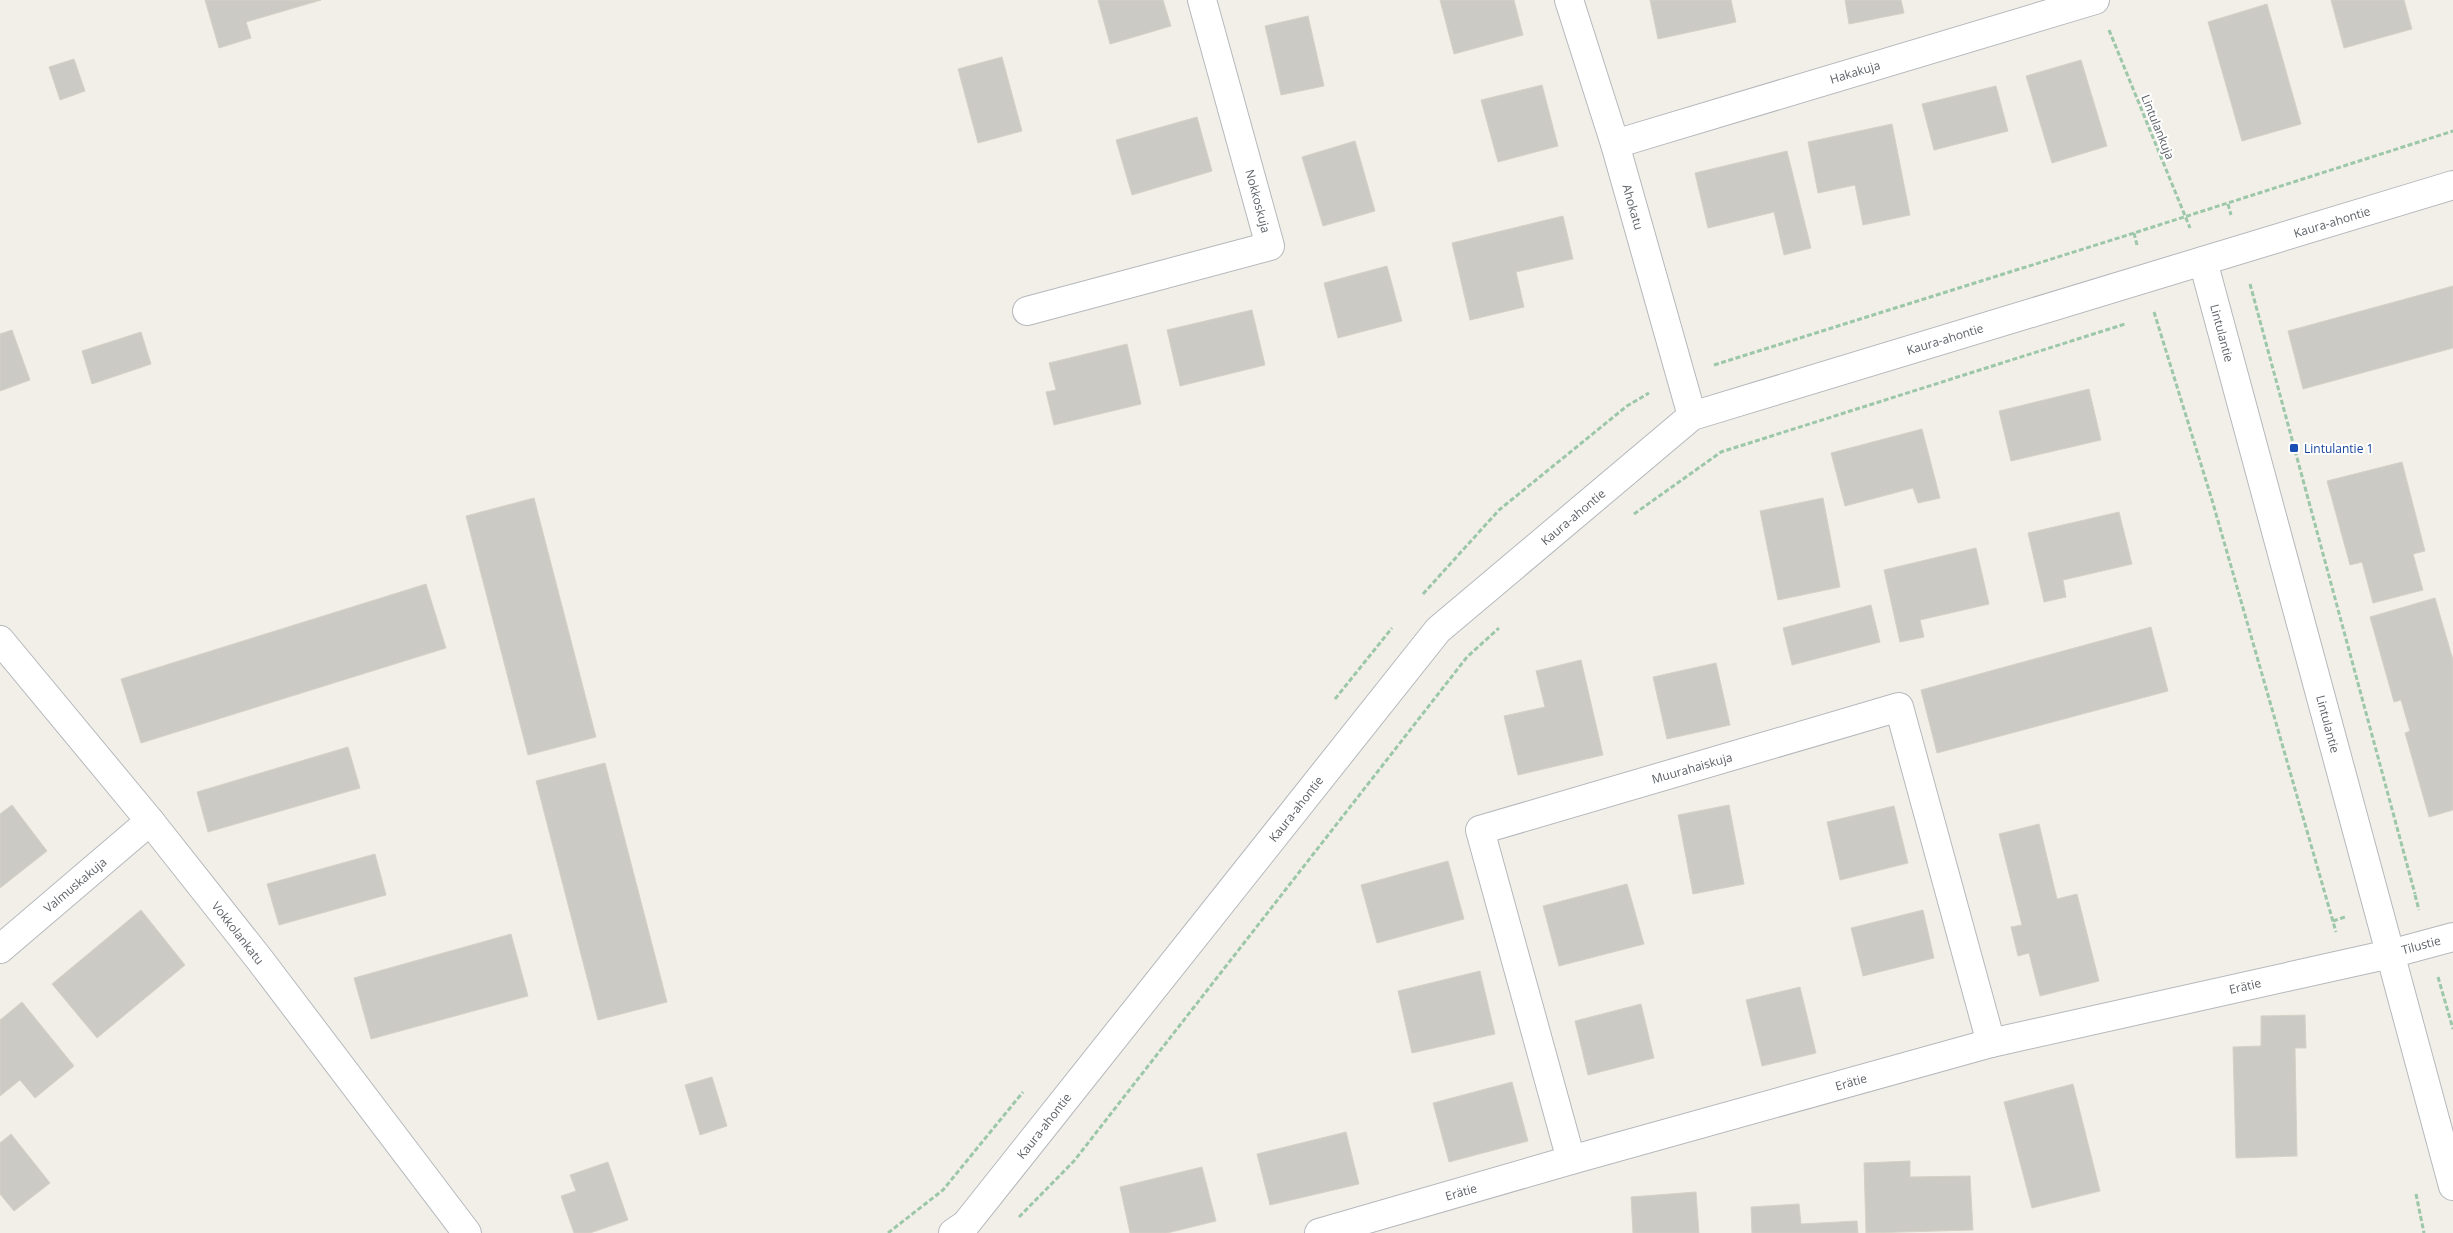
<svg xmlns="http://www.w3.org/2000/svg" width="2453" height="1233" font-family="'Open Sans',sans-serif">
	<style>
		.building { fill: #cccac5; stroke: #d6d1c6 }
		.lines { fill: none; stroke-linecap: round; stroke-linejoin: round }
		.minor-casing { stroke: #b5b8bc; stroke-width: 30 }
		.tertiary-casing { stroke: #b5b8bc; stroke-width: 30 }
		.path { stroke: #9cc7a9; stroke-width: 3; stroke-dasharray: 5 2.5; stroke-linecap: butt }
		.minor { stroke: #fff; stroke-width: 28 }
		.tertiary { stroke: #fff; stroke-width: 28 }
		.transit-dot { fill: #1a4fb4; stroke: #fff; stroke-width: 2 }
		.labels { text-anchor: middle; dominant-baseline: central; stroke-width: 4; stroke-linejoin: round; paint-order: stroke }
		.street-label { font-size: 12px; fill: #5f6368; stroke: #fff }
		.transit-label { font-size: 12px; fill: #164399; stroke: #fff; text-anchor: start }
	</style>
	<rect width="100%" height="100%" fill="#f1efe8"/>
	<g class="building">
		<path d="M205,0H321L246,22L251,38L219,48Z"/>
		<path d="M1098,0H1163L1171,26L1110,44Z"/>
		<path d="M1440,0H1514L1523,35L1454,54Z"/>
		<path d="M1650,0H1731L1736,22L1658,39Z"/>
		<path d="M1845,0H1901L1904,13L1849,24Z"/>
		<path d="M2331,0H2404L2412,29L2344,48Z"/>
		<path d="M2267,4L2301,124L2242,141L2208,22Z"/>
		<path d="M1308,16L1324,86L1281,95L1265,26Z"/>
		<path d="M1002,57L1022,131L978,143L958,69Z"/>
		<path d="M74,59L85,91L60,100L49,67Z"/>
		<path d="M2081,60L2107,146L2052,163L2026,76Z"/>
		<path d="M1542,85L1558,146L1498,162L1481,100Z"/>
		<path d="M1996,86L2008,131L1934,150L1922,104Z"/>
		<path d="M1197,117L1212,171L1132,195L1116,140Z"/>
		<path d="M1892,124L1910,215L1863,225L1855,185L1818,193L1808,142Z"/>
		<path d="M1355,141L1375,211L1323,226L1302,157Z"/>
		<path d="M1787,151L1811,248L1784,255L1774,212L1708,228L1695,173Z"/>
		<path d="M1563,216L1573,259L1516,272L1524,307L1470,320L1452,243Z"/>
		<path d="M1387,266L1402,321L1338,338L1324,283Z"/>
		<path d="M2453,286V348L2303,389L2288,331Z"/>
		<path d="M1252,310L1265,365L1180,386L1167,330Z"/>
		<path d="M12,330L30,380L0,391V334Z"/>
		<path d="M141,332L151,364L92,384L82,351Z"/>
		<path d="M1127,344L1141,404L1054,425L1046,392L1056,390L1049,363Z"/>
		<path d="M2089,389L2101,440L2011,461L1999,411Z"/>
		<path d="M1922,429L1940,498L1918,503L1913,488L1845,506L1831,453Z"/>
		<path d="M2402,462L2425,551L2413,554L2423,590L2373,603L2362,562L2350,565L2327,481Z"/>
		<path d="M534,498L596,737L528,755L466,516Z"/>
		<path d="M1823,498L1840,587L1778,600L1760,511Z"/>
		<path d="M2119,512L2132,564L2063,580L2066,597L2044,602L2028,533Z"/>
		<path d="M1976,548L1989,604L1920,620L1924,637L1900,642L1884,570Z"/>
		<path d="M426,584L446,648L141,743L121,679Z"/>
		<path d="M2435,598L2453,660V810L2429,817L2405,733L2410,731L2401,700L2394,702L2370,617Z"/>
		<path d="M1871,605L1880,642L1792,665L1783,628Z"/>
		<path d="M2151,627L2168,691L1937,753L1921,690Z"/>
		<path d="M1581,660L1603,755L1518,775L1504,716L1545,707L1536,671Z"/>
		<path d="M1716,663L1730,725L1667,739L1653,677Z"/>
		<path d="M348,747L360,788L208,832L197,792Z"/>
		<path d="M605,763L667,1002L598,1020L536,781Z"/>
		<path d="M12,805L47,851L0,888V814Z"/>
		<path d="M1729,805L1744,884L1693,894L1678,815Z"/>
		<path d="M1894,806L1908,863L1840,880L1827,822Z"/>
		<path d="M2039,824L2057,899L2077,894L2099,981L2040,996L2029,953L2018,956L2011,927L2022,925L1999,834Z"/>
		<path d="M375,854L386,895L279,925L267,884Z"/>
		<path d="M1448,861L1464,919L1377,943L1361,885Z"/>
		<path d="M1627,884L1644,944L1559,966L1543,906Z"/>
		<path d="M141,910L185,965L97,1038L52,984Z"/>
		<path d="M1923,910L1934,958L1863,976L1851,928Z"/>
		<path d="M511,934L528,996L371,1039L354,978Z"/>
		<path d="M1480,971L1495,1034L1412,1053L1398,991Z"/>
		<path d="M1800,987L1816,1053L1762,1066L1746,1000Z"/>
		<path d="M22,1002L74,1066L35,1098L20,1080L0,1096V1020Z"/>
		<path d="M1641,1004L1654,1058L1588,1075L1575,1021Z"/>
		<path d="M2305,1015L2306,1048H2295L2297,1156L2236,1158L2233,1047L2261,1046V1016Z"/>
		<path d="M712,1077L727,1126L700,1135L685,1085Z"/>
		<path d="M1512,1082L1528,1141L1449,1162L1433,1103Z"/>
		<path d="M2073,1084L2100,1191L2032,1208L2004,1102Z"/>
		<path d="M1346,1132L1359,1184L1270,1205L1257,1154Z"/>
		<path d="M11,1134L50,1183L14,1211L0,1194V1143Z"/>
		<path d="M1910,1161V1177L1970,1176L1973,1230L1866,1233L1864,1163Z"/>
		<path d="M608,1162L628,1220L590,1233H574L561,1196L576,1191L570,1175Z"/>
		<path d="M1202,1167L1216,1221L1167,1233H1130L1120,1187Z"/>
		<path d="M1696,1192L1699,1233H1633L1631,1197Z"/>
		<path d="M1799,1204L1801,1224L1857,1221L1858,1233H1752L1751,1207Z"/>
	</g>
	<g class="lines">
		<defs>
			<g id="minor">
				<path d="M1569,0L1615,144L1692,416"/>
				<path d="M1615,144L2095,0"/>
				<path d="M1027,311L1270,246L1202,0"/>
				<path d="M0,640L150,821L260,960L467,1233"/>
				<path d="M0,949L150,821"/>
				<path d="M1571,1160L1480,830L1899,707L1991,1043"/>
				<path d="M1319,1233L1571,1160L1991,1043L2390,954L2453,937"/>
			</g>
			<g id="tertiary">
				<path d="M2203,261L2453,1186"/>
				<path d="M953,1233L966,1224L1438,630L1692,416L2453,185"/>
			</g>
		</defs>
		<use href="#minor" class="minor-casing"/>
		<use href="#tertiary" class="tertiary-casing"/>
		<g class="path">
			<path d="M2109,30L2190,228"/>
			<path d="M2228,204L2231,215"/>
			<path d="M2134,233L2137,245"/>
			<path d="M2250,284L2415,894"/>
			<path d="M2154,312L2212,500L2336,932"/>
			<path d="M1714,365L2134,233L2453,131"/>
			<path d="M1634,514L1721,452L2125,324"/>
			<path d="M1423,594L1499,510L1627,406L1649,393"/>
			<path d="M1335,699L1392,628"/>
			<path d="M2415,895L2419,910"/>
			<path d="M2333,921L2345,917"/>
			<path d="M2438,977L2453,1029"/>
			<path d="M2416,1194L2424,1233"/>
			<path d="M1019,1217L1074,1161L1467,657L1499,628"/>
			<path d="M888,1233L943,1190L1023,1092"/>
		</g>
		<use href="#minor" class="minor"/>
		<use href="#tertiary" class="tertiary"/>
	</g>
	<rect class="transit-dot" x="2289" y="443" width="10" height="10" rx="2.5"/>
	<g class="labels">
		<g class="street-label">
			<text transform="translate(1855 72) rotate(-17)">Hakakuja</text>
			<text transform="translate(2158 127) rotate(68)">Lintulankuja</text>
			<text transform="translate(1258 201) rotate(75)">Nokkoskuja</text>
			<text transform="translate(1633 207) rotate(74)">Ahokatu</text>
			<text transform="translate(2332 222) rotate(-17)">Kaura-ahontie</text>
			<text transform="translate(2222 333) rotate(75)">Lintulantie</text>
			<text transform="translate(1945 339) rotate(-17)">Kaura-ahontie</text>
			<text transform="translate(1573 517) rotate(-40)">Kaura-ahontie</text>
			<text transform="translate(2328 724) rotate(75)">Lintulantie</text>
			<text transform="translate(1692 768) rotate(-16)">Muurahaiskuja</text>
			<text transform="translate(1296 809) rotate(-52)">Kaura-ahontie</text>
			<text transform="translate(75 885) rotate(-40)">Valmuskakuja</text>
			<text transform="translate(238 933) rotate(52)">Vokkolankatu</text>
			<text transform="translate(2421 945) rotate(-15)">Tilustie</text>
			<text transform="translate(2245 986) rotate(-13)">Erätie</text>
			<text transform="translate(1851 1082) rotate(-16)">Erätie</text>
			<text transform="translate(1044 1126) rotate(-52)">Kaura-ahontie</text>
			<text transform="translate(1461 1192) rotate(-16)">Erätie</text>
		</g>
		<g class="transit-label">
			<text x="2304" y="448">Lintulantie 1</text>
		</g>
	</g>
</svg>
